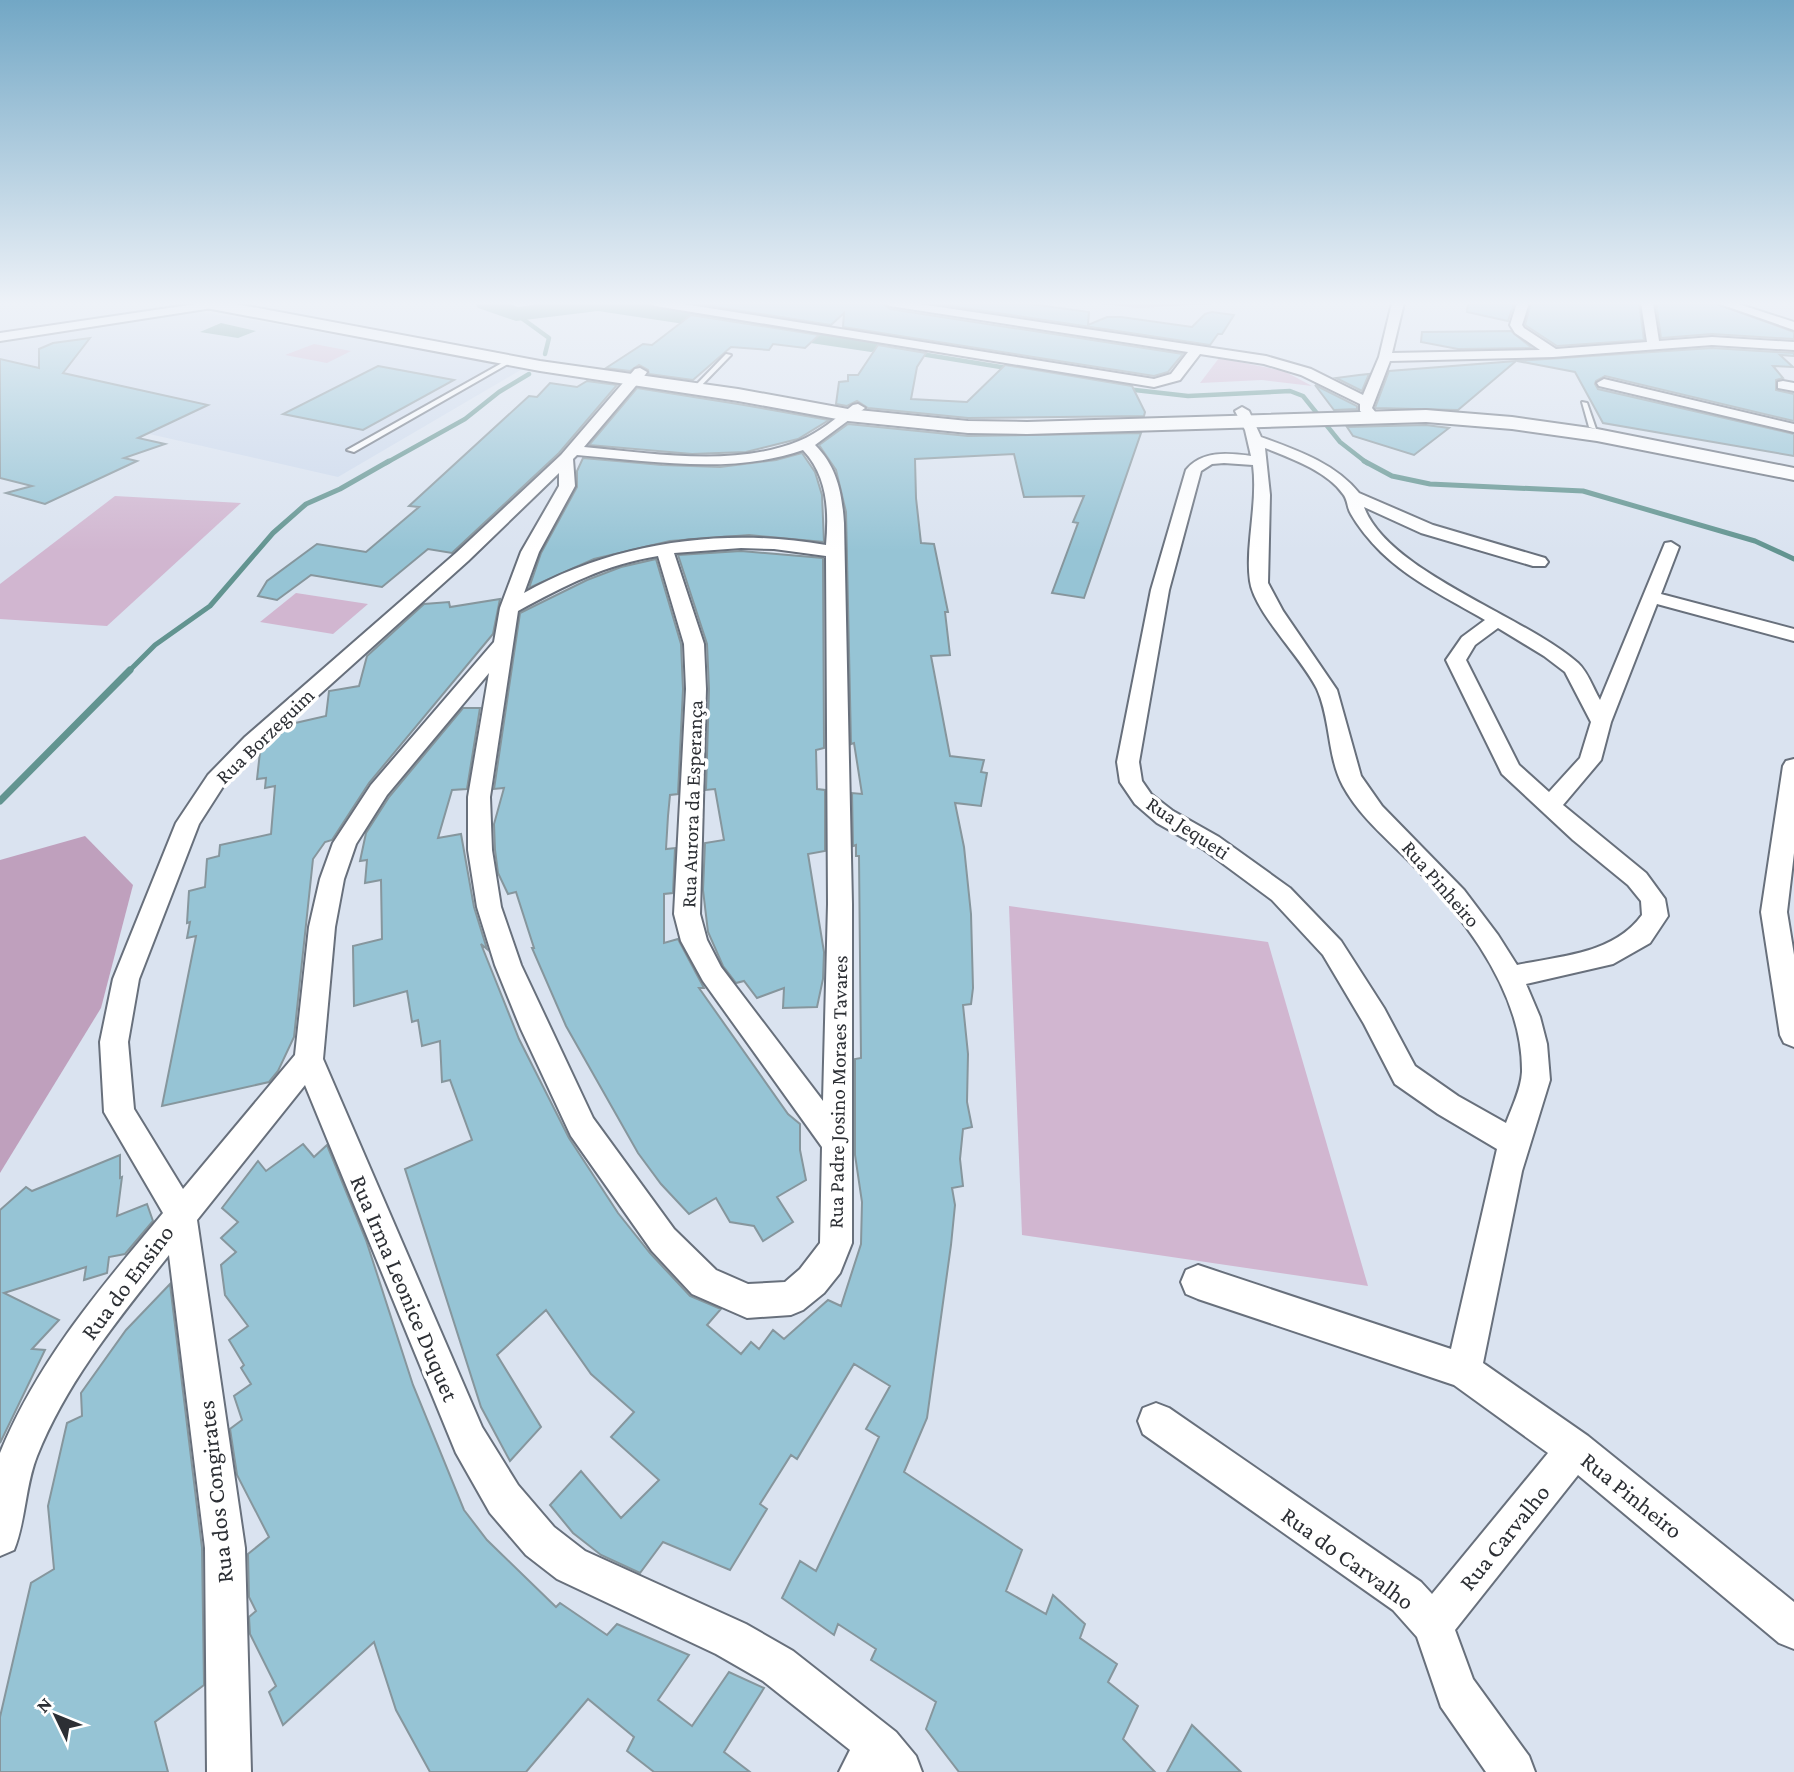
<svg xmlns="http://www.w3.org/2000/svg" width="1794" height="1772" font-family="'Crimson Pro',serif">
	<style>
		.built { fill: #ccd9ec }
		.green { fill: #d1b6d0 }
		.forest { fill: #bfa0bd }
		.water { fill: #629490 }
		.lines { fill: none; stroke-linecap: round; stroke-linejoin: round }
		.stream-far2 { stroke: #629490; stroke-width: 4.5 }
		.stream-far1 { stroke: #629490; stroke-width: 5 }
		.stream { stroke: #629490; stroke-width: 7 }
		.river { fill: #629490; fill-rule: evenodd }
		.building { fill: #96c4d5; stroke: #86969d; stroke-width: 2 }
		.service-casing { stroke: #68707c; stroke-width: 4 }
		.minor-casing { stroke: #68707c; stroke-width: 4 }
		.secondary-casing { stroke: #68707c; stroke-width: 4 }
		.service { fill: #fff; fill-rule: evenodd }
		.minor { fill: #fff; fill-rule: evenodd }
		.secondary { fill: #fff; fill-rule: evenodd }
		.labels { text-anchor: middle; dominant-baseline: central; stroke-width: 7; stroke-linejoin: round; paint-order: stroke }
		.street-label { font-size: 21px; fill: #2c2f34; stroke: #fff }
		.near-street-label { font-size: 24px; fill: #2c2f34; stroke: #fff }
	</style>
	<rect width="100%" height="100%" fill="#dae3f0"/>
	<path class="built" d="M198,312L253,320L524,368L338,477L0,400V342Z"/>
	<g class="green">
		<path d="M314,344L351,351L327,363L285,355Z"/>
		<path d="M1219,358L1284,371L1312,386L1262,380L1200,383Z"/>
		<path d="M115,496L241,503L107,626L0,619V584Z"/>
		<path d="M296,593L368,604L333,634L260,622Z"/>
		<path d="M1009,906L1268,942L1368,1286L1022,1235Z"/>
	</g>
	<g class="forest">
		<path d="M1092,303H1233L1138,308Z"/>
		<path d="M85,836L133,885L101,1008L0,1173V860Z"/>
	</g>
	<path class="water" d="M221,323L256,331L238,338L200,332Z"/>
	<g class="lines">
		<g class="stream-far2">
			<path d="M516,314L549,338L545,354"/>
			<path d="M871,345L885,348"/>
			<path d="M915,353L1013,369"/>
			<path d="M1126,389L1188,396L1290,391L1303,396L1340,442L1367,463"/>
			<path d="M386,463L465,419L499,392L529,374"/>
		</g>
		<g class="stream-far1">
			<path d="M1364,461L1392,476L1430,484L1583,491L1755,541L1794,559"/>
			<path d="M128,672L155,645L210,606L273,533L306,504L340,489L389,461"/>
		</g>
		<path class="stream" d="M0,801L130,670"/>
		<path class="river" d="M475,303H508L518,307L549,303H638L871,338L880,340L883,345L880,350L871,352L598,311L516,321L478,308Z"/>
	</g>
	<g class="building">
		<path d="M706,303H882L890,309L1183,354L1168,372L1154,376L843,327L844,313L831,325L704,305Z"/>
		<path d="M931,303H1024L1089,312L1088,325L1107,317H1121L1192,327L1205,314L1212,312L1234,315L1222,334H1218L1210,345Z"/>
		<path d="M1468,303H1514L1508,321L1467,312Z"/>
		<path d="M1531,303H1639L1644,340L1557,346L1525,325Z"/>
		<path d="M1656,303H1714L1794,332V339L1712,334L1661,338Z"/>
		<path d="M691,315L819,335L805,348L773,344L769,350L731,347L693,380L649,374L648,370L639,365L630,371L606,368L643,344L652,345Z"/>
		<path d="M1511,331L1532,348L1458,349L1421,342L1422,332Z"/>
		<path d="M90,338L63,373L208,405L138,438L165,444L124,458L137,461L45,504L6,493L32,486L0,478V359L39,368V349L53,343Z"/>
		<path d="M878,345L926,353L917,367L911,399L967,402L1005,365L1132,386L1145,412L1144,416L968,418L868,408L857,401L847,406L836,404L839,382L848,381V375H858Z"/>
		<path d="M1712,348L1794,353V356L1780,355L1793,367L1773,366L1783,378L1776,380V390L1794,394V421L1605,376L1596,381L1595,384L1598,389L1794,434V456L1603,423L1575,372L1517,361Z"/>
		<path d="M1516,361L1458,410L1375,408L1389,371Z"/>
		<path d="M378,366L454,380L363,430L283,414Z"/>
		<path d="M1369,374L1362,391L1336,378L1359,375Z"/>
		<path d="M587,381L617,385L559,453L452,553L428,549L382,587L311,575L277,600L258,596L267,581L317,544L366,552L419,507L409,506L529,396L537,397L550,383L577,387Z"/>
		<path d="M1315,385L1357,406V409L1334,410Z"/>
		<path d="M637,388L738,404L829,420L798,439L746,452L692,454L589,445Z"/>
		<path d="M848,424L968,436L1141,433L1084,598L1052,593L1078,523L1073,522L1084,496L1024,497L1014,454L915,459L916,498L921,543L934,544L948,612H945L950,655L931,656L950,756L984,760L981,772L987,773L981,806L955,803L964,847L971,914L973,988L971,1004L963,1005L968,1054L967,1102L972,1127L963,1129L960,1159L963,1186L952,1188L955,1205L951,1245L927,1418L904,1472L1022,1550L1006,1591L1046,1614L1053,1595L1085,1624L1080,1638L1117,1664L1108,1682L1138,1706L1123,1739L1155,1772H959L926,1729L936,1702L871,1660L876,1649L838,1624L834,1635L782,1598L800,1561L816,1571L879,1437L866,1429L890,1386L854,1364L797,1459L791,1455L760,1504L767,1509L730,1570L663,1542L640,1573L601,1555L573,1533L550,1505L581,1471L621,1518L659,1480L611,1437L634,1412L591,1374L546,1310L497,1355L541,1427L510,1461L481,1407L405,1169L472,1140L450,1080L442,1082L440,1041L422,1046L418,1020L412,1022L407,991L354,1006L353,946L382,939L381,880L365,883L367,860L360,861L366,833L389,797L463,708H480L467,789L452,790L438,838L461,834L474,907L487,949L481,944L519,1039L569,1138L618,1213L650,1253L690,1296L721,1309L707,1325L741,1354L751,1342L759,1349L773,1330L784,1339L828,1300L841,1306L861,1244L862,1202L855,1155V1059L861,1058L859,856H856V845L853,846L852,793L862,794L854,743L851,744L846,512L836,470L819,445Z"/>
		<path d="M1426,425L1449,428L1414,455L1353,436L1347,427Z"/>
		<path d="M802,453L815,472L822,495L824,542L749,535L670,541L594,559L529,588L541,553L577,487V471L583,458L662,465L720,467L776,460Z"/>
		<path d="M741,551L823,558L824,748L816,750L817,789L825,790V851L808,854L824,952L823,979L817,1007L783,1008L784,988L757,998L744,981L736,983L723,966L708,932L703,890L705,843L724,840L715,789L706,790L709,689L707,644L678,555Z"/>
		<path d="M656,559L681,644L683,689L678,794L670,795L668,816L666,849L675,848L673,893L664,894V943L678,939L704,988H699L788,1114L800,1124V1150L806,1180L777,1197L793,1222L763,1241L754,1226L730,1222L716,1198L689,1214L661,1184L638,1153L566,1026L532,948H534L516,892L508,894L498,873L495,850L494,824L504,788L494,789L520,613L587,580L621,567Z"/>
		<path d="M500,599L493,634L369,783L332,840L325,842L313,859L294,1037L278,1071L269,1082L162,1106L196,936L187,938L190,922L187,923L189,891L205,887L207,859L219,856L220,845L271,834L275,786L265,788L266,778L257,779L260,752L291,724L326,716L329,691L359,686L367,656L424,604L449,602L450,607Z"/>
		<path d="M303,1144L314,1157L327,1145L366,1240L413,1385L464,1510L487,1540L556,1607L560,1603L607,1635L617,1624L689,1655L658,1700L692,1726L729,1672L764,1688L724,1752L750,1772H654L627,1751L634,1737L588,1699L526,1772H430L396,1710L374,1642L283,1725L269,1692L276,1686L250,1634L249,1617L256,1611L249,1597L248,1554L269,1537L237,1475L230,1429L242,1420L234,1396L251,1384L241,1368L244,1365L229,1340L248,1326L225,1295L221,1265L236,1252L221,1238L238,1222L222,1208L258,1161L266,1171Z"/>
		<path d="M120,1155V1178L122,1177L117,1216L147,1204L153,1221L125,1254L109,1257L107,1273L84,1280L86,1267L4,1293L59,1320L32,1349L45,1350L0,1443V1210L26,1187L32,1191Z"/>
		<path d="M170,1284L202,1548L204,1685L155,1722L168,1772H0V1717L31,1583L54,1569L48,1506L67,1423L82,1416L81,1393L126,1330Z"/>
		<path d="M1192,1725L1241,1772H1167Z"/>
	</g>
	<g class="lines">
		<defs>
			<g id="service">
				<path d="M726,354L731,355L698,389H694V387Z"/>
				<path d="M511,358L514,360L513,361L354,452L347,450Z"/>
				<path d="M1582,402L1587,403L1596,429L1589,427Z"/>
			</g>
			<g id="minor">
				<path d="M202,303H231L225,306L0,341V333Z"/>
				<path d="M649,303H677L1154,379L1171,374L1188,352L890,306L884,303H913L1266,356L1311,369L1363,395L1379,357L1392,303H1404L1392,353L1540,350L1515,333L1510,325L1517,303H1529L1522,325L1524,328L1556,349L1647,342L1641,303H1653L1659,341L1712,337L1794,342V350L1712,345L1553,357L1390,361L1372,408L1377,414L1370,418L1360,411V404L1301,375L1264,364L1200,354L1180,380L1154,387L655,306Z"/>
				<path d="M1717,303H1735L1794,322V330Z"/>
				<path d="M640,368L647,372L645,375L584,447C653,453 732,468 799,441C819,433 836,418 853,405L858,404L865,408L815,445C837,467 842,493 844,523L852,904V1243L840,1273L824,1293L803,1310L791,1315L747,1318L692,1294L652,1251L571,1136L521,1029L495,965L477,907L468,850V797L489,673L387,795L356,844L344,879L335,927L323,1059L482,1427L518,1485L554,1527L585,1551L746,1624L793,1651L896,1732L916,1756L922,1772H839L850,1750L763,1681L716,1654L557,1579L526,1555L490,1513L456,1453L305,1085L197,1220L245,1548L251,1772H207L205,1548L169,1255C119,1318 67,1381 37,1456C25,1486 26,1520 14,1550L0,1556V1453C39,1359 99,1290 163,1213L104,1112L100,1042L113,979L176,823L208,775L245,737L456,553L561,455L635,369ZM803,450C828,476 829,512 826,545C724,527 614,542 524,593L539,552L575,486L573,459L577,455C652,461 731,475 803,450ZM559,473V486L521,552L500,608L494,642L371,785L333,843L320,879L309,927L295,1055L183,1189L134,1109L128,1042L139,979L199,824L224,785L261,747L468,561ZM741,548L774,549L826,556L828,904L823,1101L721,967L707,940L700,914L706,689L704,644L674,553ZM658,556L684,644L686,689L674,914L681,941L703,981L822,1147L820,1243L800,1269L785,1282L748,1284L716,1270L674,1229L593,1118L521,965L501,907L492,850L490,797L518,611C564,586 606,564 658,556Z"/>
				<path d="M1604,379L1794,424V432L1599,386L1597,383Z"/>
				<path d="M1783,381L1794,383V391L1778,388V382Z"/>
				<path d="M1242,407L1249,411L1261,437C1296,450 1335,463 1359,493L1433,525L1545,558L1548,562L1545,566H1533L1421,533L1364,507C1388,572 1525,616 1578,663C1588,672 1593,688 1600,700L1665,543L1671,542L1679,547L1661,594L1794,629V641L1657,604L1611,722L1601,760L1563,805L1646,873L1665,899L1668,916L1650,943L1613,964L1526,984L1540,1017L1547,1044L1550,1080L1522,1171L1483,1363L1588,1436L1794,1602V1649L1779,1643L1578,1475L1455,1630L1473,1679L1529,1756L1535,1772H1486L1441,1707L1417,1637L1393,1610L1143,1434L1138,1421L1143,1408L1156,1403L1169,1408L1421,1582L1432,1594L1548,1453L1454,1385L1198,1299L1186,1294L1181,1282L1186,1270L1198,1265L1451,1349L1497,1149L1438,1114L1395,1084L1364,1024L1323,955L1272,900L1203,849L1157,823L1135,804L1120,782L1117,762L1151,590L1186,470C1202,450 1229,453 1251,456L1245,430L1235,411ZM1265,448C1290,458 1327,471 1343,494C1348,500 1347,508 1351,514C1359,528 1370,541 1381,552C1411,581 1449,599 1485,620L1462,637L1446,660L1502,774L1573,840L1628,885L1641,901L1642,915C1614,954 1560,956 1517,965L1498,935L1464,890L1382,806L1361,776L1337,690L1283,611L1268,583L1270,495ZM1224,463L1253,465C1258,504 1245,546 1250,581C1254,612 1302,658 1317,689C1331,720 1327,756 1343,786C1361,819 1392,843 1417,869C1468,922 1523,996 1522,1072C1521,1089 1512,1107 1506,1123L1458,1096L1415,1066L1384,1008L1341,941L1290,888L1219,837L1173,811L1151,794L1142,781L1139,762L1169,590L1201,471L1212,464ZM1498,628L1544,656L1565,672L1591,722L1580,758L1549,792L1519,765L1466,660L1475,645Z"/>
				<path d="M1794,759V853L1787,912L1794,955V1047L1784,1043L1780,1035L1761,912L1783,766L1786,761Z"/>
			</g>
			<path id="secondary" d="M198,303H231L540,361L738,389L848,409L968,421L1027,422L1426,410L1512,417L1597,429L1794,468V480L1597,441L1512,429L1426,422L1027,434L968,433L848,421L738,401L540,371L206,308Z"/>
		</defs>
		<use href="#service" class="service-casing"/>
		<use href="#minor" class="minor-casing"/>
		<use href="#secondary" class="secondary-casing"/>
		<use href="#service" class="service"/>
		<use href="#minor" class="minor"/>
		<use href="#secondary" class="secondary"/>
	</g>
	<linearGradient id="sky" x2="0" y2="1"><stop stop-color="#72a7c5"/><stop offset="0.55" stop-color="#eef2f8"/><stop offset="1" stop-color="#eef2f8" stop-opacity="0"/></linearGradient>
	<rect width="1794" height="551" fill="url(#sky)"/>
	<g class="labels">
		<g class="street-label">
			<text transform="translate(265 736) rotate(-44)">Rua Borzeguim</text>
			<text transform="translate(692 804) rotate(-88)">Rua Aurora da Esperança</text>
			<text transform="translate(1188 828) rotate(34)">Rua Jequeti</text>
			<text transform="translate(1441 884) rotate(49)">Rua Pinheiro</text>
			<text transform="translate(838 1092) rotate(-89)">Rua Padre Josino Moraes Tavares</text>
		</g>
		<g class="near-street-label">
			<text transform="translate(127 1282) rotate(-53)">Rua do Ensino</text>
			<text transform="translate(405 1288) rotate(67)">Rua Irma Leonice Duquet</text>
			<text transform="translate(215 1492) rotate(-96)">Rua dos Congirates</text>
			<text transform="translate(1632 1495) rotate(39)">Rua Pinheiro</text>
			<text transform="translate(1504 1537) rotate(-51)">Rua Carvalho</text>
			<text transform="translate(1348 1558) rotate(36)">Rua do Carvalho</text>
		</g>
	</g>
	<g transform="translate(56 1716) rotate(313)" stroke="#ffffff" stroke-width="5" paint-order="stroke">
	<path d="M0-5L12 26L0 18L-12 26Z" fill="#2c2f34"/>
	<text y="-10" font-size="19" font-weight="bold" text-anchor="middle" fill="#2c2f34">N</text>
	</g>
</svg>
